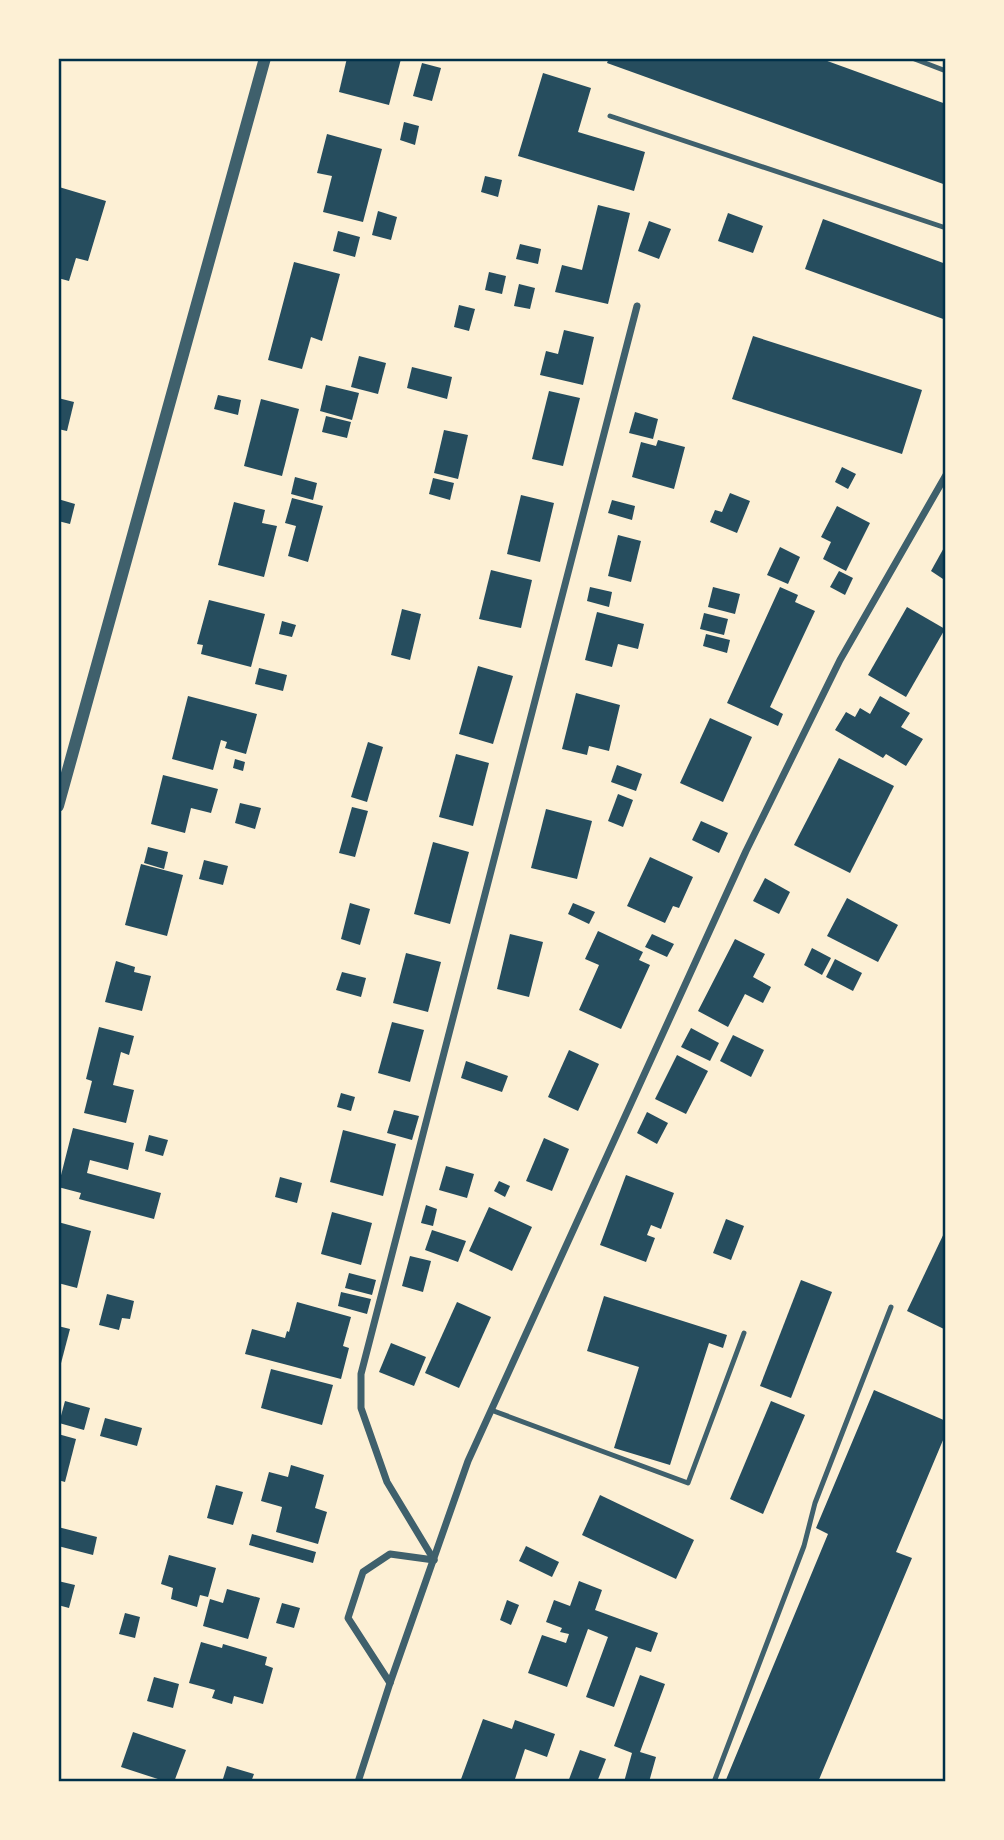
<svg xmlns="http://www.w3.org/2000/svg" width="1004" height="1840" font-family="Montserrat,sans-serif">
	<style>
		.building { fill: #264d5e }
		.lines { fill: none; stroke-linecap: round; stroke-linejoin: round }
		.service { stroke: #3f606c; stroke-width: 5 }
		.minor { stroke: #3f606c; stroke-width: 7 }
		.tertiary { stroke: #3f606c; stroke-width: 12 }
		.neatline { fill: none; stroke: #003049; stroke-width: 2.5 }
	</style>
	<rect width="100%" height="100%" fill="#fdf0d5"/>
	<g class="building">
		<path d="M347,58L401,59L389,105L339,92Z"/>
		<path d="M609,58H819L946,104V185L607,63Z"/>
		<path d="M422,63L441,68L432,101L413,96Z"/>
		<path d="M543,73L591,88L578,132L645,152L634,191L518,156Z"/>
		<path d="M404,122L419,126L415,145L400,140Z"/>
		<path d="M327,134L382,149L363,222L323,212L332,176L317,173Z"/>
		<path d="M485,176L502,180L498,197L481,192Z"/>
		<path d="M59,187L106,201L88,261L76,258L69,281L58,278Z"/>
		<path d="M598,205L630,213L608,304L555,292L562,265L582,270Z"/>
		<path d="M378,211L397,217L391,240L372,235Z"/>
		<path d="M728,213L763,226L753,253L718,241Z"/>
		<path d="M823,219L946,264V320L805,269Z"/>
		<path d="M649,221L671,229L659,259L638,251Z"/>
		<path d="M338,231L360,237L355,257L333,251Z"/>
		<path d="M520,244L541,249L538,264L516,259Z"/>
		<path d="M294,262L340,274L322,341L311,337L302,369L268,360Z"/>
		<path d="M489,272L506,276L502,294L485,290Z"/>
		<path d="M519,284L535,288L530,309L514,306Z"/>
		<path d="M459,305L475,309L469,331L454,327Z"/>
		<path d="M564,330L594,337L583,385L540,375L546,351L558,354Z"/>
		<path d="M753,336L922,390L902,454L732,399Z"/>
		<path d="M359,356L386,363L378,394L351,387Z"/>
		<path d="M412,367L452,377L447,399L407,388Z"/>
		<path d="M326,385L359,393L352,420L320,411Z"/>
		<path d="M549,391L580,398L563,466L532,459Z"/>
		<path d="M218,395L241,400L238,415L214,409Z"/>
		<path d="M58,398L74,402L67,431L58,429Z"/>
		<path d="M261,399L299,409L282,476L244,466Z"/>
		<path d="M635,412L658,419L653,439L629,433Z"/>
		<path d="M326,416L351,422L347,438L322,432Z"/>
		<path d="M444,430L468,435L458,479L434,473Z"/>
		<path d="M658,440L685,447L674,489L632,477L641,442L656,446Z"/>
		<path d="M842,467L856,474L848,489L835,482Z"/>
		<path d="M295,477L317,483L313,500L291,494Z"/>
		<path d="M433,478L454,483L450,500L429,494Z"/>
		<path d="M730,493L750,501L737,533L710,522L715,510L722,512Z"/>
		<path d="M521,495L554,503L540,562L507,554Z"/>
		<path d="M292,498L323,506L308,562L288,556L296,526L285,523Z"/>
		<path d="M58,499L75,504L70,524L58,521Z"/>
		<path d="M612,500L635,506L632,520L608,513Z"/>
		<path d="M234,502L265,510L262,523L277,526L264,577L218,565Z"/>
		<path d="M837,506L870,523L846,571L823,559L831,542L821,537Z"/>
		<path d="M618,535L641,541L631,582L608,576Z"/>
		<path d="M946,544V581L931,571Z"/>
		<path d="M780,547L800,557L788,584L767,575Z"/>
		<path d="M491,570L532,580L521,628L479,619Z"/>
		<path d="M839,571L853,578L845,595L830,587Z"/>
		<path d="M590,587L612,592L609,607L587,601Z"/>
		<path d="M713,587L740,594L735,614L708,607Z"/>
		<path d="M780,587L798,595L795,602L815,611L770,707L783,714L778,726L727,703Z"/>
		<path d="M209,600L265,614L251,667L201,654L203,645L197,644Z"/>
		<path d="M907,607L945,629L906,697L868,675Z"/>
		<path d="M402,609L421,614L410,660L391,655Z"/>
		<path d="M597,612L644,624L638,649L618,644L612,667L585,660Z"/>
		<path d="M704,613L728,619L724,635L700,629Z"/>
		<path d="M282,621L296,625L292,637L279,634Z"/>
		<path d="M706,634L730,640L727,653L703,646Z"/>
		<path d="M478,666L513,676L493,744L459,734Z"/>
		<path d="M259,668L287,675L283,691L255,684Z"/>
		<path d="M576,693L620,705L609,751L589,746L587,755L562,749Z"/>
		<path d="M188,696L257,714L246,754L225,748L227,742L221,740L213,770L172,759Z"/>
		<path d="M880,696L910,713L901,727L923,739L906,766L886,754L883,758L835,730L846,712L855,717L860,708L870,714Z"/>
		<path d="M710,718L752,737L723,802L680,783Z"/>
		<path d="M368,742L383,747L367,802L351,797Z"/>
		<path d="M456,754L489,763L473,826L439,817Z"/>
		<path d="M839,758L894,786L850,873L794,845Z"/>
		<path d="M235,759L245,762L243,771L233,768Z"/>
		<path d="M617,765L642,774L636,791L611,782Z"/>
		<path d="M163,775L218,789L211,813L191,808L185,833L151,824Z"/>
		<path d="M618,794L633,800L623,827L608,821Z"/>
		<path d="M240,803L261,808L255,829L235,823Z"/>
		<path d="M352,807L368,811L355,857L339,853Z"/>
		<path d="M546,809L592,821L577,879L531,868Z"/>
		<path d="M701,821L728,833L719,853L692,840Z"/>
		<path d="M433,842L469,852L450,924L414,914Z"/>
		<path d="M148,847L168,852L164,869L144,863Z"/>
		<path d="M650,857L693,877L679,908L673,906L665,923L627,906Z"/>
		<path d="M204,860L228,866L223,885L199,879Z"/>
		<path d="M141,864L183,875L167,936L125,925Z"/>
		<path d="M765,878L790,892L779,914L753,901Z"/>
		<path d="M847,898L898,925L878,962L827,936Z"/>
		<path d="M350,903L370,909L360,945L341,939Z"/>
		<path d="M573,903L595,912L589,924L568,914Z"/>
		<path d="M598,931L643,952L639,960L650,965L621,1029L579,1010L599,965L585,959Z"/>
		<path d="M510,934L543,942L529,997L497,989Z"/>
		<path d="M652,934L674,944L667,957L645,947Z"/>
		<path d="M735,939L765,954L753,977L771,987L763,1003L745,994L728,1027L698,1011Z"/>
		<path d="M812,948L831,958L822,975L804,965Z"/>
		<path d="M406,953L441,962L428,1012L393,1003Z"/>
		<path d="M835,959L862,973L853,991L826,977Z"/>
		<path d="M116,961L135,967L134,972L151,976L142,1011L105,1002Z"/>
		<path d="M342,972L366,978L361,997L336,990Z"/>
		<path d="M392,1022L424,1030L410,1082L378,1073Z"/>
		<path d="M99,1027L134,1036L129,1055L121,1052L113,1085L134,1090L126,1123L84,1113L92,1081L86,1079Z"/>
		<path d="M691,1028L719,1043L710,1061L681,1047Z"/>
		<path d="M733,1035L764,1050L751,1077L720,1061Z"/>
		<path d="M569,1050L599,1064L578,1111L548,1097Z"/>
		<path d="M677,1055L708,1071L686,1114L655,1099Z"/>
		<path d="M466,1061L508,1076L502,1092L461,1078Z"/>
		<path d="M341,1093L355,1097L351,1111L337,1107Z"/>
		<path d="M394,1110L419,1116L412,1140L387,1133Z"/>
		<path d="M647,1112L668,1123L657,1144L637,1133Z"/>
		<path d="M73,1128L134,1143L128,1170L90,1160L87,1173L161,1193L154,1219L79,1199L81,1193L58,1187Z"/>
		<path d="M343,1130L396,1144L383,1196L330,1182Z"/>
		<path d="M149,1135L168,1140L163,1156L145,1151Z"/>
		<path d="M544,1138L569,1149L552,1191L526,1181Z"/>
		<path d="M446,1166L474,1174L467,1198L439,1190Z"/>
		<path d="M626,1175L674,1193L661,1229L651,1225L647,1235L655,1238L646,1262L600,1245Z"/>
		<path d="M280,1177L302,1183L297,1203L275,1197Z"/>
		<path d="M499,1181L510,1186L505,1197L494,1191Z"/>
		<path d="M426,1205L437,1209L433,1226L421,1223Z"/>
		<path d="M489,1207L532,1227L512,1271L469,1251Z"/>
		<path d="M332,1212L372,1223L361,1265L321,1254Z"/>
		<path d="M726,1219L744,1226L731,1260L713,1253Z"/>
		<path d="M58,1222L91,1231L77,1288L58,1283Z"/>
		<path d="M946,1229V1330L907,1311Z"/>
		<path d="M432,1230L466,1241L458,1262L425,1250Z"/>
		<path d="M410,1256L431,1261L423,1292L402,1286Z"/>
		<path d="M349,1273L376,1280L372,1295L345,1288Z"/>
		<path d="M801,1280L832,1292L791,1398L760,1386Z"/>
		<path d="M341,1292L371,1299L367,1314L338,1306Z"/>
		<path d="M107,1294L134,1301L130,1319L122,1318L119,1330L99,1325Z"/>
		<path d="M604,1296L727,1335L723,1348L709,1343L670,1465L614,1448L639,1367L587,1351Z"/>
		<path d="M297,1302L351,1317L343,1346L349,1348L341,1379L245,1354L252,1329L285,1338L287,1331L289,1332Z"/>
		<path d="M457,1302L491,1317L459,1388L425,1373Z"/>
		<path d="M58,1326L70,1329L60,1367L58,1366Z"/>
		<path d="M391,1343L426,1357L414,1386L379,1372Z"/>
		<path d="M271,1369L333,1385L322,1425L261,1408Z"/>
		<path d="M874,1390L946,1421V1433L896,1552L912,1558L818,1782H725L828,1534L816,1528Z"/>
		<path d="M65,1401L90,1408L84,1430L59,1423Z"/>
		<path d="M771,1401L805,1415L763,1514L730,1499Z"/>
		<path d="M105,1418L142,1428L137,1446L100,1436Z"/>
		<path d="M58,1434L76,1439L65,1482L58,1480Z"/>
		<path d="M291,1465L324,1475L315,1508L327,1512L318,1544L276,1532L282,1507L261,1501L269,1472L288,1477Z"/>
		<path d="M216,1485L243,1492L233,1525L207,1518Z"/>
		<path d="M600,1495L694,1540L676,1579L582,1535Z"/>
		<path d="M58,1527L97,1537L93,1555L58,1546Z"/>
		<path d="M252,1534L316,1552L313,1563L249,1545Z"/>
		<path d="M526,1546L559,1562L552,1577L519,1561Z"/>
		<path d="M169,1555L216,1568L208,1597L200,1595L197,1607L171,1599L173,1588L161,1584Z"/>
		<path d="M58,1581L75,1585L69,1608L58,1605Z"/>
		<path d="M579,1581L602,1590L595,1610L658,1633L651,1652L636,1647L614,1707L586,1697L608,1637L588,1629L567,1687L528,1673L542,1635L566,1643L569,1634L560,1632L562,1628L546,1622L554,1600L570,1606Z"/>
		<path d="M227,1589L260,1598L248,1639L203,1626L210,1599L223,1603Z"/>
		<path d="M507,1600L519,1605L511,1625L500,1620Z"/>
		<path d="M282,1603L300,1608L294,1628L276,1623Z"/>
		<path d="M125,1613L140,1617L135,1638L119,1634Z"/>
		<path d="M201,1642L222,1648L223,1644L267,1657L265,1665L273,1668L263,1704L234,1696L232,1704L212,1698L215,1690L189,1683Z"/>
		<path d="M640,1675L665,1684L640,1752L656,1757L649,1782H624L632,1753L614,1746Z"/>
		<path d="M154,1677L179,1684L173,1708L147,1701Z"/>
		<path d="M483,1719L512,1729L515,1720L555,1734L547,1757L525,1749L514,1782H460Z"/>
		<path d="M133,1732L186,1750L174,1782H167L121,1767Z"/>
		<path d="M580,1750L606,1759L597,1782H568Z"/>
		<path d="M227,1766L254,1774L251,1782H222Z"/>
	</g>
	<g class="lines">
		<g class="service">
			<path d="M912,58L946,71"/>
			<path d="M610,116L946,228"/>
			<path d="M491,1410L688,1483L744,1333"/>
			<path d="M714,1782L804,1546L815,1503L891,1307"/>
		</g>
		<g class="minor">
			<path d="M434,1560L387,1482L361,1408V1374L637,306"/>
			<path d="M390,1683L348,1618L363,1572L390,1554L434,1560"/>
			<path d="M358,1782L390,1683L468,1461L746,851L840,660L946,475"/>
		</g>
		<path class="tertiary" d="M58,806L265,58"/>
	</g>
	<rect width="1004" height="1840" fill="none" stroke="#fdf0d5" stroke-width="119"/>
	<rect x="60" y="60" width="884" height="1720" class="neatline"/>
</svg>
